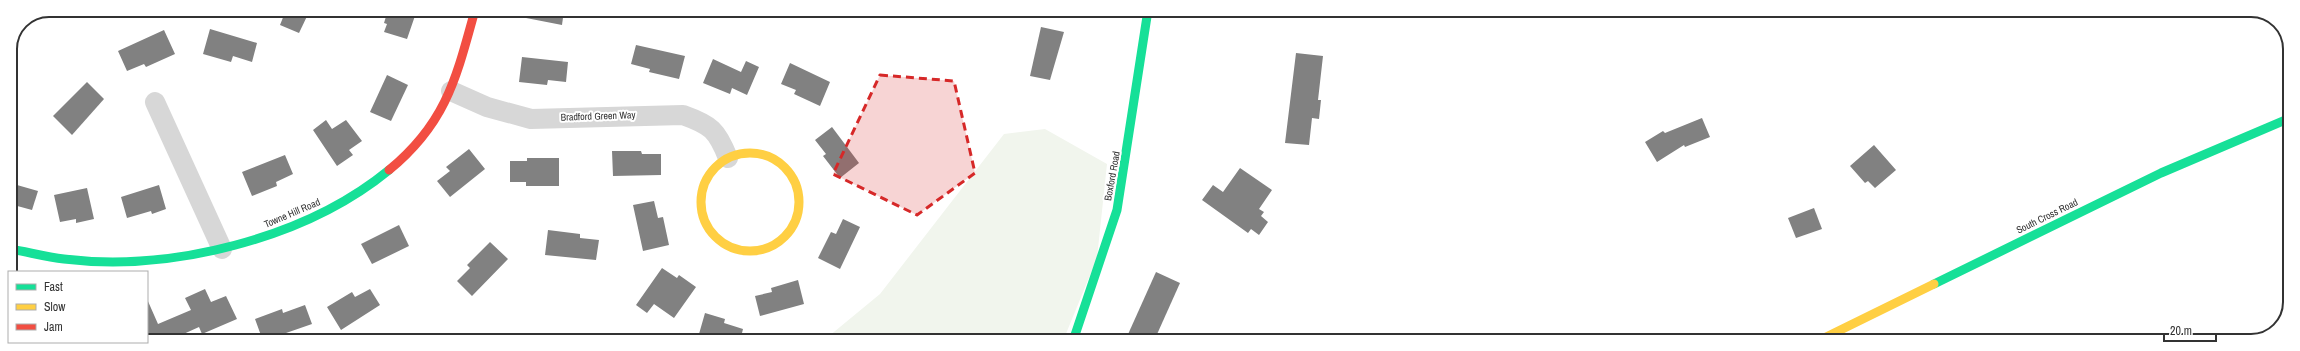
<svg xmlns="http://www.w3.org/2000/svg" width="2300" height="351" font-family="'Archivo Narrow',sans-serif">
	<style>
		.green { fill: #f1f5ed }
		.building { fill: #818181 }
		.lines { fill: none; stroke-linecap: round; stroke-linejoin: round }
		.street { stroke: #d7d7d7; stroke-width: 20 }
		.fast { stroke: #16e098; stroke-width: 9 }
		.slow { stroke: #ffcf43; stroke-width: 9 }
		.jam { stroke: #f24e42; stroke-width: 9 }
		.marked { fill: #d62828; fill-opacity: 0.2; stroke: #d62828; stroke-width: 3; stroke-dasharray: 8 5; stroke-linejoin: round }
		.labels { text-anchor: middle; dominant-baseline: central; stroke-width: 4; stroke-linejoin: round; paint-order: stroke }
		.street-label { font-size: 10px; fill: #333; stroke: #fff }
		.rim { fill: none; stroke: #333; stroke-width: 2 }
	</style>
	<rect width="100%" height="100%" fill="#fff"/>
	<g class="green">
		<path d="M1045,129L1107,164L1097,258L1063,341H823L880,294L1004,134Z"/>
		<path d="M490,336L504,341H469Z"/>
	</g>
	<g class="building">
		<path d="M286,10H310L299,33L280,25Z"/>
		<path d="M388,10H417L407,39L384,32L387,24L384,23Z"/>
		<path d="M521,10H564L562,25L521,17Z"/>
		<path d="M1041,27L1064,32L1050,80L1030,76Z"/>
		<path d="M210,29L257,43L252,62L233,56L231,62L203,54Z"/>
		<path d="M164,30L175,54L146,67L144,64L127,71L118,51Z"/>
		<path d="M636,45L685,56L679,79L649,72L650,69L631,64Z"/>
		<path d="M1296,53L1323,56L1318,100H1321L1319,119L1312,118L1309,145L1285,143Z"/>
		<path d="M522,57L568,62L566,82L548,80L547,85L519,82Z"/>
		<path d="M713,59L741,72L746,61L759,67L747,95L732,88L730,94L703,83Z"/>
		<path d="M790,63L830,82L820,106L794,94L796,90L781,84Z"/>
		<path d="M387,75L408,85L391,121L370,112Z"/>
		<path d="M87,82L104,99L72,135L53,116Z"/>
		<path d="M1702,118L1710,137L1685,147L1684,145L1657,162L1645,142L1663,131L1665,133Z"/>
		<path d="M326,120L332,129L346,120L362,141L349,150L353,155L337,166L313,130Z"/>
		<path d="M832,127L859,163L840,178L823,156L826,154L815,140Z"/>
		<path d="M1874,145L1896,170L1875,188L1868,181L1865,183L1850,166Z"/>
		<path d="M469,149L485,169L450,197L437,181L450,171L446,167Z"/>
		<path d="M612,151H641L642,154H661V175L613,176Z"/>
		<path d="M285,155L293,174L276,182L277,186L252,196L242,172Z"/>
		<path d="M527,158H559V186H526V182H510V161H527Z"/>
		<path d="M1240,168L1272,190L1259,209L1264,212L1261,216L1268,222L1259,235L1251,229L1248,233L1202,200L1213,185L1223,192Z"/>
		<path d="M10,183L38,191L32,210L10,204Z"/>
		<path d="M159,185L166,209L152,214L151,211L127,218L121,197Z"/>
		<path d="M87,188L94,219L76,223V219L60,222L54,195Z"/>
		<path d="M654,201L658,218L663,217L669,245L643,251L633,205Z"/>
		<path d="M1814,208L1822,229L1796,238L1788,218Z"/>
		<path d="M843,219L860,227L840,269L818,258L831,232L836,234Z"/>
		<path d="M399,225L409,246L372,264L361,244Z"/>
		<path d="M548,230L580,234V238L599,240L596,260L545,255Z"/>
		<path d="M490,242L508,259L472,296L457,281L470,268L467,265Z"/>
		<path d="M662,268L677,278L679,275L696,287L674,318L654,304L647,313L636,305Z"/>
		<path d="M1156,272L1180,283L1154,341H1125Z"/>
		<path d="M798,280L804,304L760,316L755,296L772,292L771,288Z"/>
		<path d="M205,289L211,302L226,296L237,319L202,334L199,327L168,341H147V299L158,324L191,310L185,298Z"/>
		<path d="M370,289L380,305L341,330L327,307L352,292L355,297Z"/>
		<path d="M305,305L312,324L263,341L255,319L282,309L283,313Z"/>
		<path d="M705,313L725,319L724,323L743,329L740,341H709L710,337L699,334Z"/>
	</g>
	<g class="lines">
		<g class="street">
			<path d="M451,91L487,107L531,119L683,115C711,125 717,130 728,158"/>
			<path d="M155,102L222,249"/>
		</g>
		<g class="fast">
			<path d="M10,249C28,252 46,257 64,259C170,272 305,239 389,170"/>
			<path d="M1934,284L2161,173L2290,118"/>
			<path d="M1073,341L1117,210L1148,10"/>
		</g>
		<g class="slow">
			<circle cx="750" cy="202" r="49"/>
			<path d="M1818,341L1934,284"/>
		</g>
		<path class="jam" d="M389,170C446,123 456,79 475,10"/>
	</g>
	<path class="marked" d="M880,75L954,81L975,173L917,215L833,174Z"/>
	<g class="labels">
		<g class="street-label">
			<text transform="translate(598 116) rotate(-2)">Bradford Green Way</text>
			<text transform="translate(1112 176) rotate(-80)">Boxford Road</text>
			<text transform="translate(292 213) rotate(-23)">Towne Hill Road</text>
			<text transform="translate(2047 216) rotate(-26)">South Cross Road</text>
		</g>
	</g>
	<path d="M0 0H2300V351H0ZM49 17H2251A32 32 0 0 1 2283 49V302A32 32 0 0 1 2251 334H49A32 32 0 0 1 17 302V49A32 32 0 0 1 49 17Z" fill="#fff" fill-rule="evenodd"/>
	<path class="rim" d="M49 17H2251A32 32 0 0 1 2283 49V302A32 32 0 0 1 2251 334H49A32 32 0 0 1 17 302V49A32 32 0 0 1 49 17Z"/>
	<rect x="8" y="271" width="140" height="72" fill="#ffffff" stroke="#adadad"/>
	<rect x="16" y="284" width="20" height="6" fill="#16e098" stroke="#adadad"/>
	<text x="44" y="291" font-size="12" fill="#333333">Fast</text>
	<rect x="16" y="304" width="20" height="6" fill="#ffcf43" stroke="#adadad"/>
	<text x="44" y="311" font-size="12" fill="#333333">Slow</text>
	<rect x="16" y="324" width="20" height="6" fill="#f24e42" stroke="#adadad"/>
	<text x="44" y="331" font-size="12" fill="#333333">Jam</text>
	<path d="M2164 335v6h52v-6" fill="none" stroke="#333333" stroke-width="2"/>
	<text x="2170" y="335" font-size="12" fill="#333333" stroke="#ffffff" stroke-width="3" paint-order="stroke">20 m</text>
</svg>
